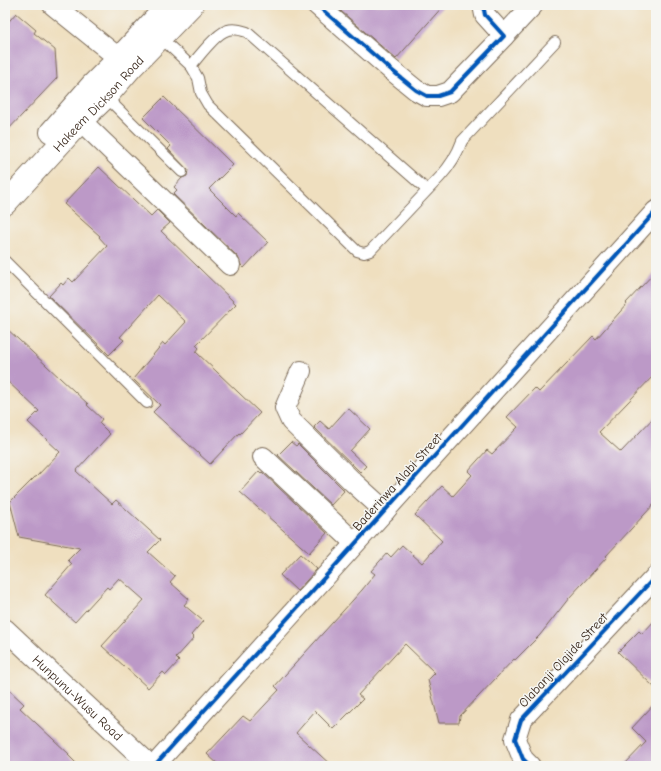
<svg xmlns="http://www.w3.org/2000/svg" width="661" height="771" font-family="'Comic Neue',sans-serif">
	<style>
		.building { fill: #bc99c7 }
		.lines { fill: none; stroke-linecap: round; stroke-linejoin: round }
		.lane-casing { stroke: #7a6956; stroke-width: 12 }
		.street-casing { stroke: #7a6956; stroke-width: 22 }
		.secondary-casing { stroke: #7a6956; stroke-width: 24 }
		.lane { stroke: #fff; stroke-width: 10 }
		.street { stroke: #fff; stroke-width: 20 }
		.secondary { stroke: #fff; stroke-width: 22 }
		.cycleway-casing { stroke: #f6f6f2; stroke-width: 6 }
		.cycleway { stroke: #0057b8; stroke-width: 4 }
		.labels { text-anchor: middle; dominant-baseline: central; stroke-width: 3; stroke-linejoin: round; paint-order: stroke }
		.street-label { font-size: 13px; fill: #3b2a1e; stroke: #f6f6f2 }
	</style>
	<rect width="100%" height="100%" fill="#f6f6f2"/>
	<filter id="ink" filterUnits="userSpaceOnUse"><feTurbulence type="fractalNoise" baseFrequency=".025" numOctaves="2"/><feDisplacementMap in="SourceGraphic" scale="8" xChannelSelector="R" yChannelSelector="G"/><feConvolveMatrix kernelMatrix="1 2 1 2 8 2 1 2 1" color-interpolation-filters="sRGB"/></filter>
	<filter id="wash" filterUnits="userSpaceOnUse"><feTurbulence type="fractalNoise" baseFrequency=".012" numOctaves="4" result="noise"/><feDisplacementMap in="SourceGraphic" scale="16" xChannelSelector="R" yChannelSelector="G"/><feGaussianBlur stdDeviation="0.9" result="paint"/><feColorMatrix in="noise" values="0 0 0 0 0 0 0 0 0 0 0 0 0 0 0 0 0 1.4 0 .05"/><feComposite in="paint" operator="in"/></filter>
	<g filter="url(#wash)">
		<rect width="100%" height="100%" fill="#efdfbf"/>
		<g id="blocks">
			<g class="building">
				<path d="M334,5H444L396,59Z"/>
				<path d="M16,13L36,30L34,33L55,50L57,78L5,133V26Z"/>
				<path d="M164,97L233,165L209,189L236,216L238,213L268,242L244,268L241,265L238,257L173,194L177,190L174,187L182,178L187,176L188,170L168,149L171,146L143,118Z"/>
				<path d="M99,167L151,216L157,210L170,223L161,231L236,304L196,345L199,348L196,352L260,413L240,434L239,433L210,464L153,412L160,405L133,379L163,343L165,345L186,322L158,295L120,337L124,340L109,355L49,296L61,283L63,285L69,278L73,282L107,246L99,237L100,236L64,204Z"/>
				<path d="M656,271V373L599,432L621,452L656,415V502L606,556L607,557L569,598L540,635L515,660L514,659L460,716L459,723H439L428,680L435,673L405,644L358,695L363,699L333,729L315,711L296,733L332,766H220L207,754L243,716L250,721L279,690L275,686L362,590L375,574L371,571L387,553L391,557L402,545L422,563L442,541L415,515L442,486L453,496L472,475L468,471L487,450L492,454L518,427L507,417L535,388L539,392L593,336L596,339L627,304L626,303Z"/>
				<path d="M5,327L88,404L87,405L102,419L99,423L110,434L76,471L112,504L116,500L160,540L148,552L175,576L170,582L189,599L184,605L203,621L191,635L194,638L176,658L179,661L166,675L163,672L148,688L102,646L144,600L119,578L109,589L107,587L75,622L45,595L72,564L68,560L80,548L19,537L10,502L35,477H36L60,452L28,422L39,411L5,379Z"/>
				<path d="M348,408L370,429L350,451L366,466L360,472L314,427L320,421L329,429Z"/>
				<path d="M291,442L296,446L298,444L343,489V490L344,491L331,505L278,455Z"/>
				<path d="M259,471L261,473L262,472L327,533L309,553L240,492Z"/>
				<path d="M300,554L317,569L297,591L280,575Z"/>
				<path d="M656,619V689L618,652L639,631L642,634Z"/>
				<path d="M5,686L24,704L20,708L69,754L68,755L79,766H5Z"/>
				<path d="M656,702V766H623L646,742L632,728Z"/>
			</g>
		</g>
	</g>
	<g filter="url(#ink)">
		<use href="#blocks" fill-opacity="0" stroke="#7a6956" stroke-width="1"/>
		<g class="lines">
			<defs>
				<g id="lane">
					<path d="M160,37L191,66L198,78L201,93L208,105L357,251L364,253L370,251L440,177C450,166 457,155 462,141L555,42"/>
					<path d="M191,66C198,57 218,32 228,30C234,28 241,30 247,32L427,190"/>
					<path d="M106,97L182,172"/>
					<path d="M5,261L147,403"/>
				</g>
				<g id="street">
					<path d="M53,5L131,68"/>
					<path d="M317,5L389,68L416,90L427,96H438L450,92L504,36L485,15L483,5"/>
					<path d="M504,36L533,5"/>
					<path d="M81,121L230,265"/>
					<path d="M301,371L285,408L291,421L353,482L385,511"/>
					<path d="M263,457L355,543"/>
					<path id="s1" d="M5,629L151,766"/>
					<path d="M154,766L656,211"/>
					<path d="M530,766L523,759L515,739L521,720L656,576"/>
				</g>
				<g id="secondary">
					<path d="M51,132L92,85L119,58L168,5"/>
					<path id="s2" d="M5,204L81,121L106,97L131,68L192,5"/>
				</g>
			</defs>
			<use href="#lane" class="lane-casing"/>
			<use href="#street" class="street-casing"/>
			<use href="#secondary" class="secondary-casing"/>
			<use href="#lane" class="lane"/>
			<use href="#street" class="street"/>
			<use href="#secondary" class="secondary"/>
			<defs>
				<g id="cycleway">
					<path d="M317,5L389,68L416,90L427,96H438L450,92L504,36L485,15L483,5"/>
					<path d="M154,766L656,211"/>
					<path d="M530,766L523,759L515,739L521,720L656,576"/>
				</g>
			</defs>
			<use href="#cycleway" class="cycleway-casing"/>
			<use href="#cycleway" class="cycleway"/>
		</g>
	</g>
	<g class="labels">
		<g class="street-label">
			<text stroke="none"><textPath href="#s2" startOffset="137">Hakeem Dickson Road</textPath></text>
			<text transform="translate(397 482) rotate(-48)">Baderinwa Alabi Street</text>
			<text transform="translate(563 660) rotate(-47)">Olabanji Olajide Street</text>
			<text stroke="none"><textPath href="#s1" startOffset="100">Hunpunu-Wusu Road</textPath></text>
		</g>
	</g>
	<rect width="661" height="771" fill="none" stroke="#f6f6f2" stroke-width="20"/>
</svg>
